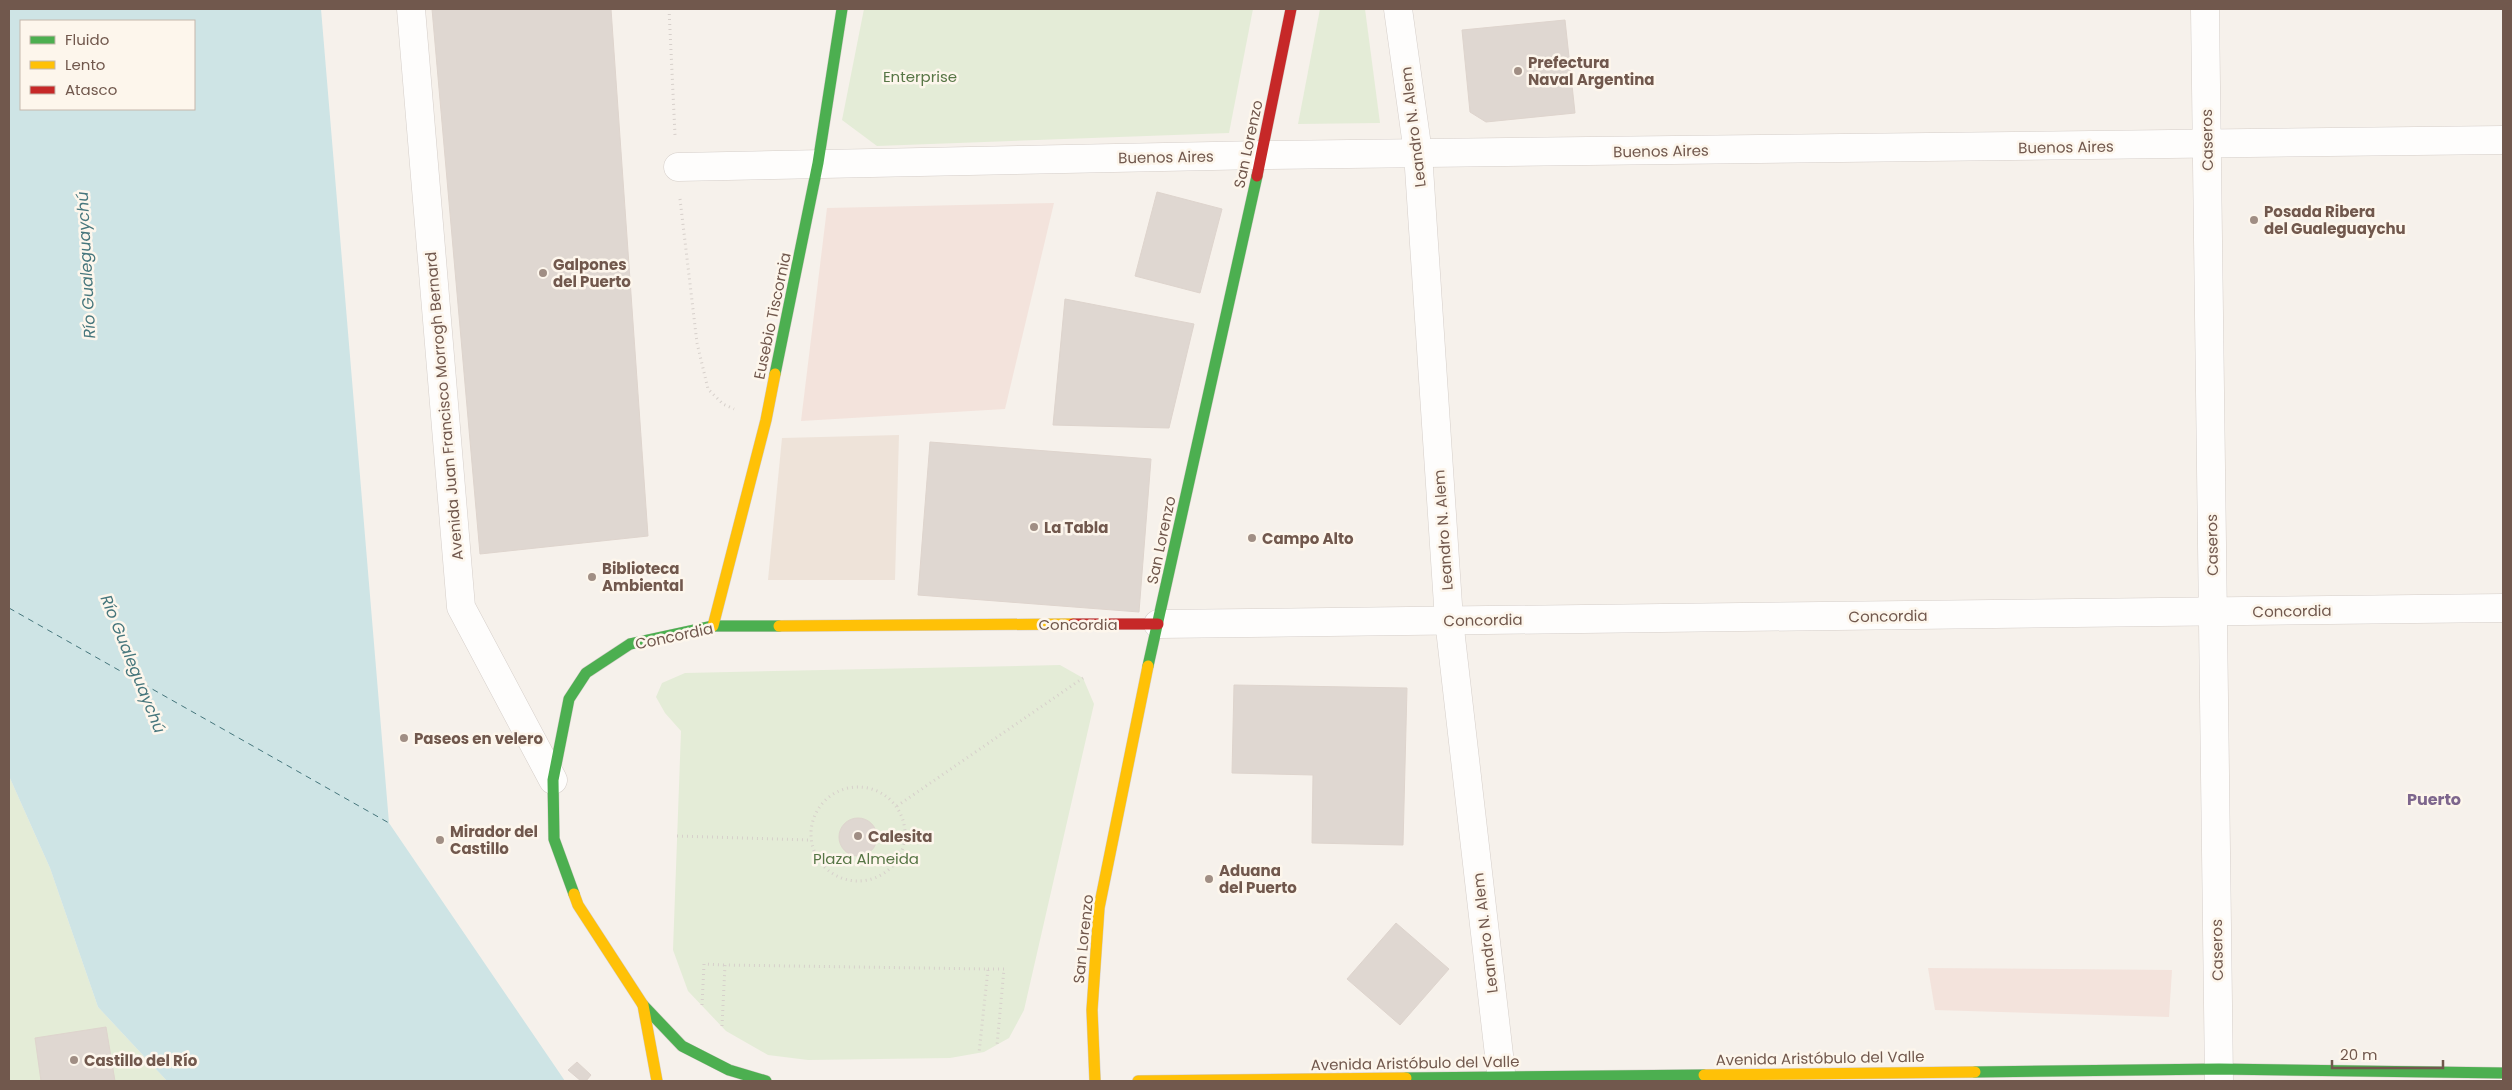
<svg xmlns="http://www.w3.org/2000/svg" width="2512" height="1090" font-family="Poppins,sans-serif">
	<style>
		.residential { fill: #eee3d9 }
		.commercial { fill: #f3e3dc }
		.green { fill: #e4ecd7 }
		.water { fill: #cee4e5; fill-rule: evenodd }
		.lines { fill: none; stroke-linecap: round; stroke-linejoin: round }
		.ferry { stroke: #46767c; stroke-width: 1; stroke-dasharray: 6 5; stroke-linecap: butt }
		.building { fill: #dfd7d1; stroke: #ded4cd }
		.street-casing { stroke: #d5cec9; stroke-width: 29 }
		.fast-casing { stroke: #d4cdc8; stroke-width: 12 }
		.slow-casing { stroke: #d4cdc8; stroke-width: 12 }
		.jam-casing { stroke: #d4cdc8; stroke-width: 12 }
		.path { stroke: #d7d0cb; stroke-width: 3; stroke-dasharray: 1 4; stroke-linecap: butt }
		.street { stroke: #fefdfc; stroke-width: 28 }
		.fast { stroke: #4caf50; stroke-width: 11 }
		.slow { stroke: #ffc107; stroke-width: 11 }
		.jam { stroke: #c62828; stroke-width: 11 }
		.poi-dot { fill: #a08e84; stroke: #fdf6ec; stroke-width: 2 }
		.labels { text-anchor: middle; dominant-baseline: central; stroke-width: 5; stroke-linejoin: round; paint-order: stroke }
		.poi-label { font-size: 15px; font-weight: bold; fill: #71584d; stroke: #fdf6ec; text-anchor: start }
		.park-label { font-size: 15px; fill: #577646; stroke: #fdf6ec }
		.street-label { font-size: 15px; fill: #71584d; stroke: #fdf6ec }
		.water-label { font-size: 16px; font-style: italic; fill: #46767c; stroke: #fdf6ec }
		.neighbourhood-label { font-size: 16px; font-weight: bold; fill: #7d668d; stroke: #fdf6ec }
	</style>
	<rect width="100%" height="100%" fill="#f6f1eb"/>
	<path class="residential" d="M899,435L895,580H768L782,438Z"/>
	<g class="commercial">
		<path d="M1054,203L1005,409L801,421L827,208Z"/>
		<path d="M1928,968L2172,970L2169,1017L1935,1010Z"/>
	</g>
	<g class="green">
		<path d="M864,9H1253L1229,133L877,146L842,120Z"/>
		<path d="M1320,9H1365L1380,123L1298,124Z"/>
		<path d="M1060,665L1083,678L1094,704L1024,1010L1009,1038L984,1052L950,1058L808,1060L768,1055L726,1031L688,991L673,950L681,731L665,713L656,697L662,683L685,673Z"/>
		<path d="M9,776L50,868L98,1007L167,1081H9Z"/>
	</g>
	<path class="water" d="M9,9H321L389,823L565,1081H167L98,1007L50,868L9,776ZM21,21H194V109H21Z"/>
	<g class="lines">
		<path class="ferry" d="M9,608L389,823"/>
	</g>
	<g class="building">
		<path d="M432,9H611L648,536L480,554Z"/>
		<path d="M1565,20L1575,113L1486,122L1470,112L1462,30Z"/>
		<path d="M1157,192L1222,209L1200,293L1135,276Z"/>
		<path d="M1065,299L1194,324L1169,428L1053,425Z"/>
		<path d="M930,442L1151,459L1139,612L918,595Z"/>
		<path d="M1234,685L1407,688L1403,845L1312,843L1313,775L1232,773Z"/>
		<circle cx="858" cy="837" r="19"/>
		<path d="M1396,923L1449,969L1400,1025L1347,979Z"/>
		<path d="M106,1027L115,1081H41L35,1038Z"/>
		<path d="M577,1062L591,1075L586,1081H581L568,1070Z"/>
	</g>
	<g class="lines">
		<defs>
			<g id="street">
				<path d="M411,9L461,607L553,780"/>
				<path d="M1398,9L1418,153L1449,620L1502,1081"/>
				<path d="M2205,9L2219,1081"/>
				<path d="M678,167L1262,155L2503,140"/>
				<path d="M1158,624L2503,608"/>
			</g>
			<g id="fast">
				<path d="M775,374L818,163L842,9"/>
				<path d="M1148,666L1257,176"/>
				<path d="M574,894L554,839L553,780L569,699L586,673L630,644L713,626H779"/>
				<path d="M643,1005L682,1046L729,1070L766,1081"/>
				<path d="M1975,1072L2219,1069L2503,1073"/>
				<path d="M1406,1078L1704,1075"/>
			</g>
			<g id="slow">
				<path d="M713,626L766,420L775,374"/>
				<path d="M779,626L1073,624"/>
				<path d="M574,894L578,905L643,1005L657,1081"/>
				<path d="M1704,1075L1975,1072"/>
				<path d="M1095,1081L1092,1010L1099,908L1148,666"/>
				<path d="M1138,1081L1406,1078"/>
			</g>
			<g id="jam">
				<path d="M1257,176L1291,9"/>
				<path d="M1073,624H1158"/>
			</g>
		</defs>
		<use href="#street" class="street-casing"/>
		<use href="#fast" class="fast-casing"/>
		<use href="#slow" class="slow-casing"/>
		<use href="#jam" class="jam-casing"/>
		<g class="path">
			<path d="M669,9L675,135"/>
			<path d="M680,199L697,343L708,389L723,404L734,409"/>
			<circle cx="858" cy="834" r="47"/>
			<path d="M897,806L1083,678"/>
			<path d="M677,836L810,840"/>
			<path d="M988,969H1004L997,1045"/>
			<path d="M702,1005L704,964L725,965"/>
			<path d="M722,1026L725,965L988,969L979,1053"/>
		</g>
		<use href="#street" class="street"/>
		<use href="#fast" class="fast"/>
		<use href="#slow" class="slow"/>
		<use href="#jam" class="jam"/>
	</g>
	<g class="poi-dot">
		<circle cx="1518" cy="71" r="5"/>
		<circle cx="2254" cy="220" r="5"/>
		<circle cx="543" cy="273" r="5"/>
		<circle cx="1034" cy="527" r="5"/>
		<circle cx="1252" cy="538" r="5"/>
		<circle cx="592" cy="577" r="5"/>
		<circle cx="404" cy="738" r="5"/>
		<circle cx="858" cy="836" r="5"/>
		<circle cx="440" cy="840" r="5"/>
		<circle cx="1209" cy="879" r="5"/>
		<circle cx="74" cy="1060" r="5"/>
	</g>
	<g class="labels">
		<g class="poi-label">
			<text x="1528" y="62">Prefectura<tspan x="1528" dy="17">Naval Argentina</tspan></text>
			<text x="2264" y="211">Posada Ribera<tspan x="2264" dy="17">del Gualeguaychu</tspan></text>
			<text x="553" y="264">Galpones<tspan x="553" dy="17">del Puerto</tspan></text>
			<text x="1044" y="527">La Tabla</text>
			<text x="1262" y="538">Campo Alto</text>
			<text x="602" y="568">Biblioteca<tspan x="602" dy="17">Ambiental</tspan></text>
			<text x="414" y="738">Paseos en velero</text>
			<text x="450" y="831">Mirador del<tspan x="450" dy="17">Castillo</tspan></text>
			<text x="868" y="836">Calesita</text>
			<text x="1219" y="870">Aduana<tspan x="1219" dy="17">del Puerto</tspan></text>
			<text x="84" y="1060">Castillo del Río</text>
		</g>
		<g class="park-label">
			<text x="920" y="76">Enterprise</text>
			<text x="866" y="858">Plaza Almeida</text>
		</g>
		<g class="street-label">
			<text transform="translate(1413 127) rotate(-97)">Leandro N. Alem</text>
			<text transform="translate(2207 140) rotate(-91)">Caseros</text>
			<text transform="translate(1248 144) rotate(-78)">San Lorenzo</text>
			<text transform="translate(2066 147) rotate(-1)">Buenos Aires</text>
			<text transform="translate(1661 151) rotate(-1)">Buenos Aires</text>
			<text transform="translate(1166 157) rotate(-1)">Buenos Aires</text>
			<text transform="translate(772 316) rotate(-78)">Eusebio Tiscornia</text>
			<text transform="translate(444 406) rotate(-95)">Avenida Juan Francisco Morrogh Bernard</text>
			<text transform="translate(1443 530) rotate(-94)">Leandro N. Alem</text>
			<text transform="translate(1161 540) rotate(-78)">San Lorenzo</text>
			<text transform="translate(2212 545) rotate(-91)">Caseros</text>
			<text transform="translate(2292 611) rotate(-1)">Concordia</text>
			<text transform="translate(1888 616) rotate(-1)">Concordia</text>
			<text transform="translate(1483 620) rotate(-1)">Concordia</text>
			<text x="1078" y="624">Concordia</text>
			<text transform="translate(674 636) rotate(-12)">Concordia</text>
			<text transform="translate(1485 933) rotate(-97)">Leandro N. Alem</text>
			<text transform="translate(1083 939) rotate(-84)">San Lorenzo</text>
			<text transform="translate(2217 950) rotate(-91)">Caseros</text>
			<text transform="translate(1820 1058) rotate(-1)">Avenida Aristóbulo del Valle</text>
			<text transform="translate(1415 1063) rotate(-1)">Avenida Aristóbulo del Valle</text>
		</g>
		<g class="water-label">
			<text transform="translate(86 265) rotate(-93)">Río Gualeguaychú</text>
			<text transform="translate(133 664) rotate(68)">Río Gualeguaychú</text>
		</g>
		<g class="neighbourhood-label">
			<text x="2434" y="799">Puerto</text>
		</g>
	</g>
	<rect width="2512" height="1090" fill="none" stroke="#71584d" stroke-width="20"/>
	<rect x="20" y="20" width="175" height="90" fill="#fdf6ec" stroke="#c5b7ac"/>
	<rect x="30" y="36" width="25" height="8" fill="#4caf50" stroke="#c5b7ac"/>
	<text x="65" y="45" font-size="15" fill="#71584d">Fluido</text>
	<rect x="30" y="61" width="25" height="8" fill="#ffc107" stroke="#c5b7ac"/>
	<text x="65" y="70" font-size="15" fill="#71584d">Lento</text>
	<rect x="30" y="86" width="25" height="8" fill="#c62828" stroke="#c5b7ac"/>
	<text x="65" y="95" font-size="15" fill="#71584d">Atasco</text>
	<path d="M2332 1060v8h111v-8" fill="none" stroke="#71584d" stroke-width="2.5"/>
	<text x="2340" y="1060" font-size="15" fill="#71584d" stroke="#fdf6ec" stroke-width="4" paint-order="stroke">20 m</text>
</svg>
